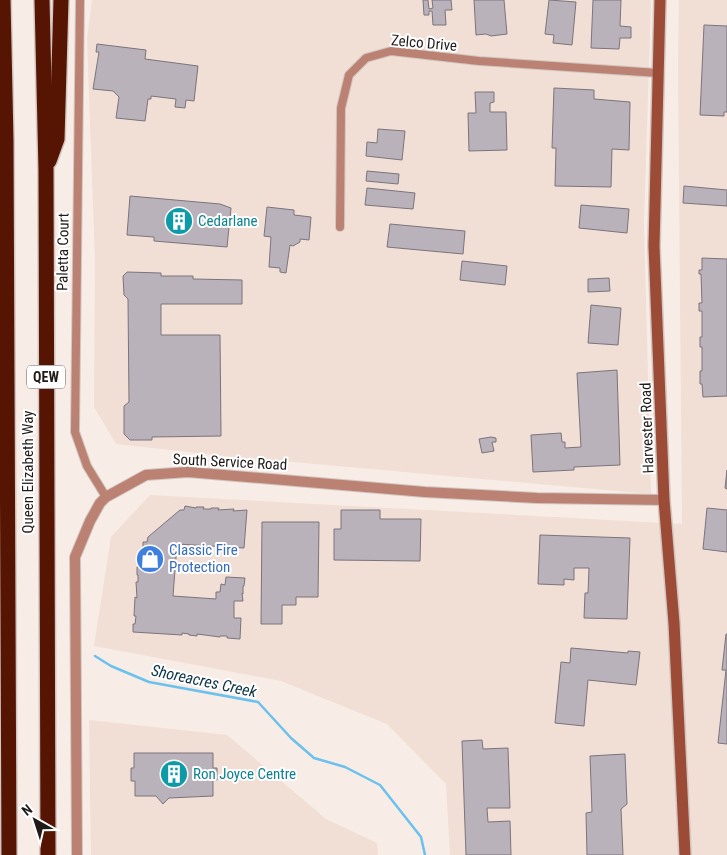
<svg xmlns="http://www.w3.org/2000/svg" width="727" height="855" font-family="'Roboto Condensed',sans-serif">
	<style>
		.built { fill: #f1ded4 }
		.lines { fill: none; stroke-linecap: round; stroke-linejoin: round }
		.stream { stroke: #6ac1ee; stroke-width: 2.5 }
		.building { fill: #bab2bb; stroke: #7b747d }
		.minor-casing { stroke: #d1c6c1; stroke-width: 10 }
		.tertiary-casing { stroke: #d1c6c1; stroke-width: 12 }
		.secondary-casing { stroke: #d1c6c1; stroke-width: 14 }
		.motorway-casing { stroke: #d1c6c1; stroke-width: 18 }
		.minor { stroke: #bb8273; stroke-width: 8 }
		.tertiary { stroke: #bb8273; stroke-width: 10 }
		.secondary { stroke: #9c4b36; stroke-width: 11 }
		.motorway { stroke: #561403; stroke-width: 15 }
		.labels { text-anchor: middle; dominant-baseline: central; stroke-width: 4; stroke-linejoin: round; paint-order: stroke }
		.shield { fill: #fff; stroke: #635f5e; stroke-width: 1 }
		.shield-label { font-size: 14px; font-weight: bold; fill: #201b19 }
		.street-label { font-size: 15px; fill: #201b19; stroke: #fff }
		.culture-label { font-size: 15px; fill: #0d838f; stroke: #fff; text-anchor: start }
		.shop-label { font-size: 15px; fill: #366cbe; stroke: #fff; text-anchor: start }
		.water-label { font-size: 16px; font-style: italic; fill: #0d3447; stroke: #fff }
	</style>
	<rect width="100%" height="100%" fill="#f8ece6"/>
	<g class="built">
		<path d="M92,0H651L644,223L651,494L225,456L116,444L94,407L95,260L87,39Z"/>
		<path d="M679,0H727V855H450L446,784L387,724L281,681L94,646L111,537L150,495L682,524L678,64Z"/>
		<path d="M89,720L227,735L326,819L377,843L378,855H91Z"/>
	</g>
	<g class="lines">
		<path class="stream" d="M95,656L111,666L149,682L258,702L291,738L314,758L345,767L380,785L421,837L425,855"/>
	</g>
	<g class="building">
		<path d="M423,0H428L429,9L433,8L432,0H451L452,10H445L446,25H433L432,11H429V15H424Z"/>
		<path d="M474,0H504L507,34L491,36L486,34L476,35Z"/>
		<path d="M549,0L576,2L572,45L553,43L554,35L545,34Z"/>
		<path d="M593,0H621L620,26L631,27V38H620L619,49L591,48Z"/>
		<path d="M704,25L727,26V112H724V116L700,115Z"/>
		<path d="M97,44L146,50L145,59L198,66L194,101L186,100L185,108L175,107L176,99L151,96V99H148L145,121L116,118L119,97L113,91L93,89L99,52H96Z"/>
		<path d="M554,88L594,90V99L630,102L629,150L612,149L611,187L555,186L556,148H552Z"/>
		<path d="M475,92H494V102L490,103V112H506L507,150L469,151L468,113H476Z"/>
		<path d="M378,129L405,131L402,160L366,156L367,142L377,143Z"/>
		<path d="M367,171L399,174L398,184L366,181Z"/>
		<path d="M684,186L727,190V206L683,203Z"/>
		<path d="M367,188L415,193L413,209L365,205Z"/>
		<path d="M130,196L220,204L231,208L227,247L154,241V237L127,235Z"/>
		<path d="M581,205L629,209L627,233L579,228Z"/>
		<path d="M267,207L294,210V215L311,217L309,240L300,239V242L293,246L290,245L286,273L280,272V268L269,267L271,237L264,236Z"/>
		<path d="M390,224L465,231L463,254L387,247Z"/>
		<path d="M702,258L727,259V396L703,397L702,384H700V371H702V347H700V337H702V311H699V303H702L701,274H699V270H702Z"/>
		<path d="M462,261L507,266L505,285L460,280Z"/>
		<path d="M127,272L161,273V276H193V279L242,280V304H161V335H220L221,436L152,437V440H130L124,434V406L129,402L128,299L124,295L123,276Z"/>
		<path d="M609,278L610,291L588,292V279Z"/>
		<path d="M591,305L621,308L618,345L588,343Z"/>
		<path d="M617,370L620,465L574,467V470L533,472L531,435L561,433L562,442H565V448L581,447L577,373Z"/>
		<path d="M491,437L496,438V442H492L494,451L482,453L479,439Z"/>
		<path d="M727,470V489L725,488Z"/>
		<path d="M185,506L196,508V507H204L203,509H211V508H219L218,510L234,509L233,511L247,510L244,548L177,544L173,596L216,599V592H220L221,584L225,585L226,577L245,578L244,586H243V594L242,593L243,601H234V618H241L240,639L227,638V636H220V637L197,634V636L189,635V634L182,633V635L133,632V624H135L136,616H134L135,597L137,598L136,582H138V575H137V567H139L138,556H143V542H147L148,537L180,510H184Z"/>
		<path d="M707,508L727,510V552L703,549Z"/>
		<path d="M341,510H380V519H421L420,561L334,560V529H341Z"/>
		<path d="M262,522H319L318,597H296V605H282V624H261Z"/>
		<path d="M540,535L630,538L627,619L584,618L585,593H588L589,568H574V580L564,579V585L538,584Z"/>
		<path d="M726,634H727V744L718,743L726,670H722Z"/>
		<path d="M571,648L628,653V651L640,652L636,685L588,680L584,726L555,723L561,662L570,663Z"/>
		<path d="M482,740L483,749L508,748L510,808H487L488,822L510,821L511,855H466L462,741Z"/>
		<path d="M134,753H213V768H217V780H213V796L169,798L163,804L156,796H135V781H131V768H134Z"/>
		<path d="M625,754L627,804L621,809L623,855H587L586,813L592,812L590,756Z"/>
	</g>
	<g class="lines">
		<defs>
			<g id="minor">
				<path d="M80,0L75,432L87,466L106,497"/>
				<path d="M340,227L341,108L349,75L366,58L391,51L479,61L658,73"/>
			</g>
			<path id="tertiary" d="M77,855L75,557L90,521L100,503L106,497L146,475L188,472L425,492L537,498L664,500"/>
			<path id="secondary" d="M660,0L654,246L664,500L674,623L685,855"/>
			<g id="motorway">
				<path d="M3,0L6,140L9,855"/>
				<path d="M42,0L46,170L48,855"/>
				<path d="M49,161L57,139L61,0"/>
			</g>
		</defs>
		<use href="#minor" class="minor-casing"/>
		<use href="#tertiary" class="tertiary-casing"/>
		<use href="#secondary" class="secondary-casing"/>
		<use href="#motorway" class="motorway-casing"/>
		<use href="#minor" class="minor"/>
		<use href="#tertiary" class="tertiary"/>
		<use href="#secondary" class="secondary"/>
		<use href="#motorway" class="motorway"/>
	</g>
	<defs>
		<symbol id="building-disc" viewBox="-11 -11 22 22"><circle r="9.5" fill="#0f9aa8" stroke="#fff"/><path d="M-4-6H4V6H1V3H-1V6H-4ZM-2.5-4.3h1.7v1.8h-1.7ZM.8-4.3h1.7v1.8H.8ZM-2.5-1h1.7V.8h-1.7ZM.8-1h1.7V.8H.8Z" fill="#fff"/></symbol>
		<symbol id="shop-disc" viewBox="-11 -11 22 22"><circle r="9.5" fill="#3f7fe0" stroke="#fff"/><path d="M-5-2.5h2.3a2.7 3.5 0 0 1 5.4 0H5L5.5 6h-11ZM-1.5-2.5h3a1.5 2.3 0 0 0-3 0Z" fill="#fff"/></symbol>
	</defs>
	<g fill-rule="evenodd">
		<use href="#building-disc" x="163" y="205" width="32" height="32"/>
		<use href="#shop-disc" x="134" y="543" width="32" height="32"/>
		<use href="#building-disc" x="158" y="758" width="32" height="32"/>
	</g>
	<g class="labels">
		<rect class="shield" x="27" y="365.5" width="38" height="23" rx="4"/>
		<g class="shield-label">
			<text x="46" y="377">QEW</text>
		</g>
		<g class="street-label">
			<text transform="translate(424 43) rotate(5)">Zelco Drive</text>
			<text transform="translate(63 252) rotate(-89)">Paletta Court</text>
			<text transform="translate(647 428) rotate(-92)">Harvester Road</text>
			<text transform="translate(230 462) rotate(3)">South Service Road</text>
			<text transform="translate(28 472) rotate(-90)">Queen Elizabeth Way</text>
		</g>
		<g class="culture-label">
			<text x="198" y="221">Cedarlane</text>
			<text x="193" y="774">Ron Joyce Centre</text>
		</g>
		<g class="shop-label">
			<text x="169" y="550">Classic Fire<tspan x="169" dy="17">Protection</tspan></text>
		</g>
		<g class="water-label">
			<text transform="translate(204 681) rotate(12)">Shoreacres Creek</text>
		</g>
	</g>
	<g transform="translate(35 820) rotate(321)" stroke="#ffffff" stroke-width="4" paint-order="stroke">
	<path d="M0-4L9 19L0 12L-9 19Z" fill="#201b19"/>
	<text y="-8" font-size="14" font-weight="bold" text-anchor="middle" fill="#201b19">N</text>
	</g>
</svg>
